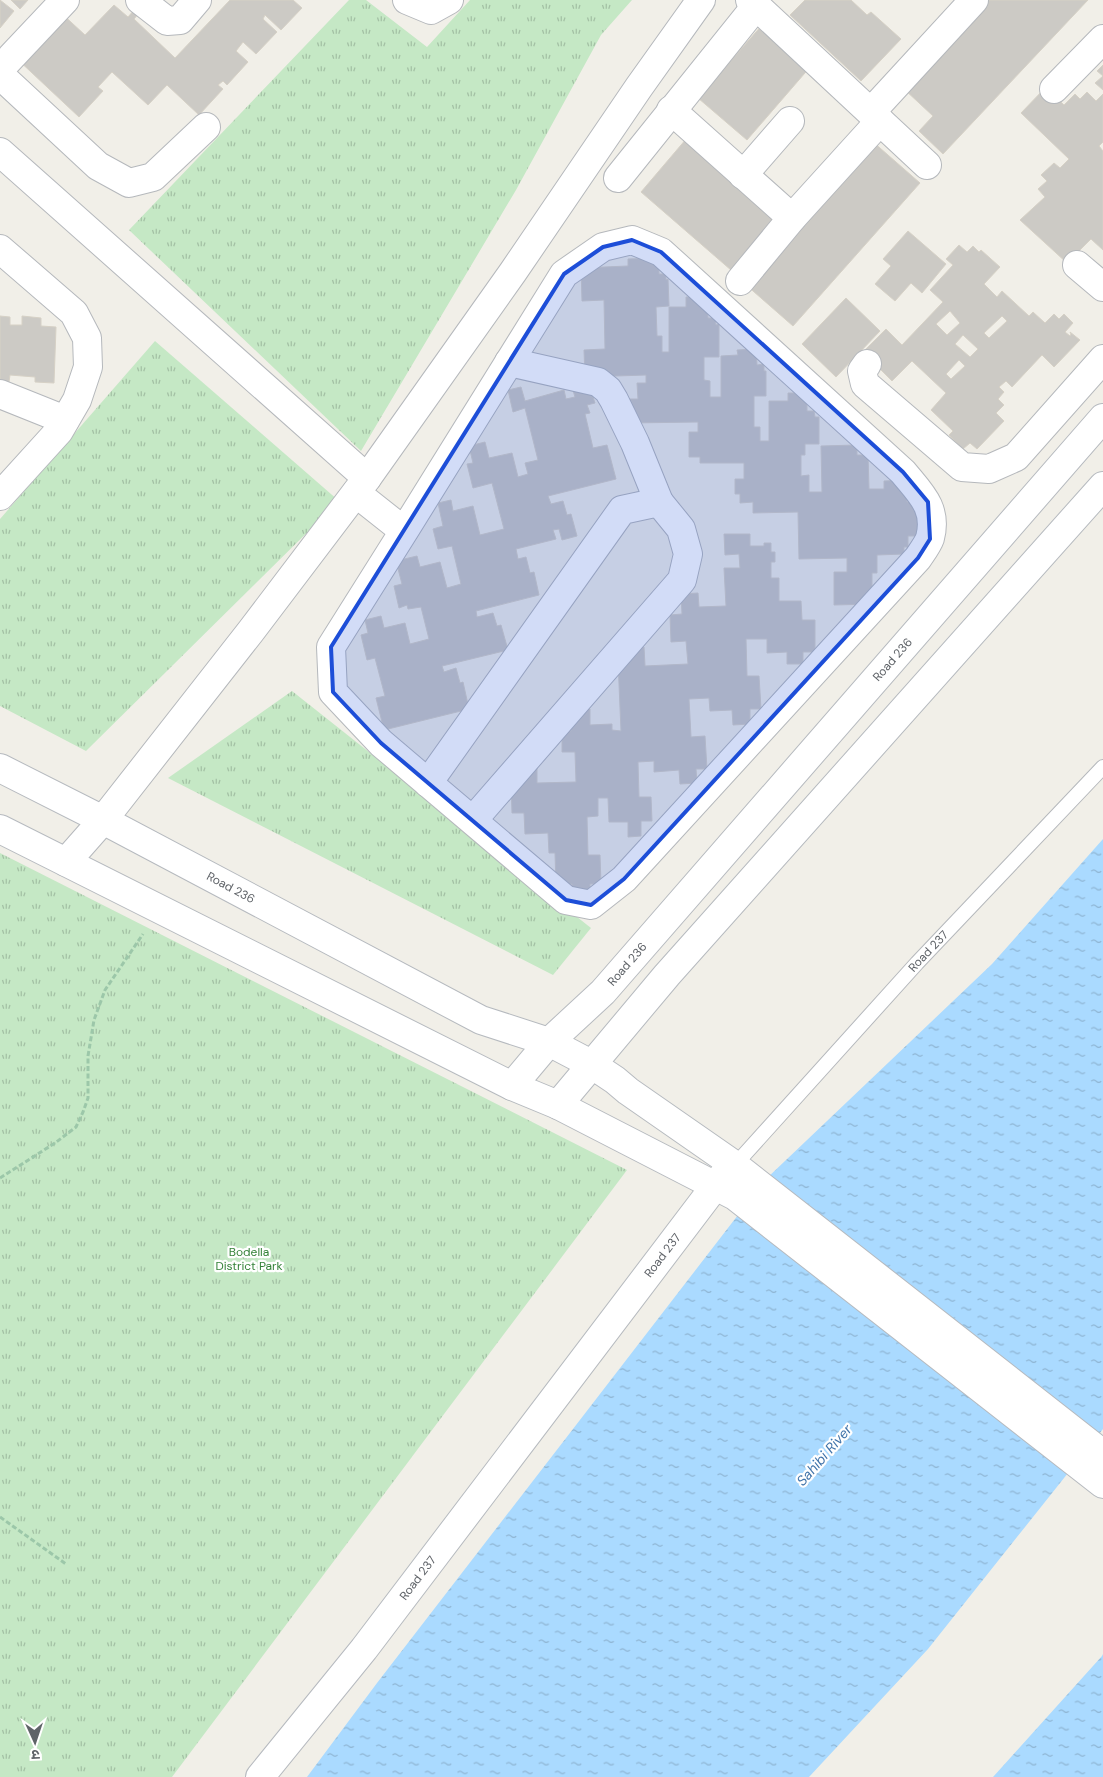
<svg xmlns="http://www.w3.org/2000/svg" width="1103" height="1777" font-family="'DM Sans','Noto Sans Devanagari',sans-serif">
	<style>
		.park { fill: url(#park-tufts) }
		.water { fill: url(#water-ripples) }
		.building { fill: #cccac5; stroke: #d6d1c6; fill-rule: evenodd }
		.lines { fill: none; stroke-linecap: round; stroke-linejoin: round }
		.lane-casing { stroke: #b5b8bc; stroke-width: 16 }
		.street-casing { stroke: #b5b8bc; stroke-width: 30 }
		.secondary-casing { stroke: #b6babf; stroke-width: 30 }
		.path { stroke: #9cc7a9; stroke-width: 3; stroke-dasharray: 5 2.5; stroke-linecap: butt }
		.lane { stroke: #fff; stroke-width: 14 }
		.street { stroke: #fff; stroke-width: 28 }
		.secondary { stroke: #fff; stroke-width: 28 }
		.marked { fill: #1d4ed8; fill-opacity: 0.2; stroke: #1d4ed8; stroke-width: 4; stroke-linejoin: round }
		.labels { text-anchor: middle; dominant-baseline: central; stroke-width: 4.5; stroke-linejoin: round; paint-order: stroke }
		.street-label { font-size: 12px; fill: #5f6368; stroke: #fff }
		.park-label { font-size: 12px; fill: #348238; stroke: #fff }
		.water-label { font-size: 14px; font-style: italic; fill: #4174aa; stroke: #fff }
	</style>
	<defs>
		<pattern id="park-tufts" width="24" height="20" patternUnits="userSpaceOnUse" patternTransform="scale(1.25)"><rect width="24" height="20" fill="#c5e8c5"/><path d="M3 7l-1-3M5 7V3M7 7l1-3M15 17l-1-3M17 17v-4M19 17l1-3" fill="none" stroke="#a3c0a4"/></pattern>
		<pattern id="water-ripples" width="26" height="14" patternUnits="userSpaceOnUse" patternTransform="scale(1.25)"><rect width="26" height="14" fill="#aadaff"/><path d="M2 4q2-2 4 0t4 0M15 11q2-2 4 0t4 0" fill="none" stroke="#8eb4d2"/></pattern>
	</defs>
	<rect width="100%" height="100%" fill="#f1efe8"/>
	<g class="park">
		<path d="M349,0H366L427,47L470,0H632L601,35L516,190L361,451L129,230Z"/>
		<path d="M155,341L339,501L86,751L0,706V519Z"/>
		<path d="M292,691L591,928L553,975L168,778Z"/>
		<path d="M0,853L627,1170L172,1777H0Z"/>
	</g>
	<g class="water">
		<path d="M1103,839V1429L928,1649L809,1777H307L377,1683L765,1180L992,964Z"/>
		<path d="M1103,1654V1777H993L1102,1656Z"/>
	</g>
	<g class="building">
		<path d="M0,0L14,11L0,28Z"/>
		<path d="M11,0H28L20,9Z"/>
		<path d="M230,0H293L302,8L281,30L265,15L263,19L277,32L256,54L243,42L236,51L248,62L227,85L223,81L218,85L223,89L199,115L167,85L148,105L112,72L98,87L103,91L79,117L15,57L59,11L85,35L114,5L128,17L135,9L139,13L134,19L175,58Z"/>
		<path d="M805,0H851L867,15L871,12L901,39L861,81L790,15Z"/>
		<path d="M987,0H1088L943,154L919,131L933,116L904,89Z"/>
		<path d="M763,24L811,66L747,140L698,98Z"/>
		<path d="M1103,65V90L1095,83L1103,76L1097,71Z"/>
		<path d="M1046,87L1064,105L1075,94L1080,99L1087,92L1096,101L1103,94V142L1099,146L1103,151V250L1091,239L1067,263L1020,220L1045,197L1038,189L1047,181L1041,175L1054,163L1060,168L1069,159L1021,113Z"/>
		<path d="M687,138L786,223L739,277L641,192Z"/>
		<path d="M872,141L920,183L793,326L745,284Z"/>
		<path d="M908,231L946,264L922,293L911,283L895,301L875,284L891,266L883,259Z"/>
		<path d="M959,245L967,252L973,246L979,252L981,250L1000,267L984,284L997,297L1002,291L1029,316L1033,312L1045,323L1054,314L1059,319L1064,314L1073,323L1065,332L1070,336L1071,334L1070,332L1080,340L1054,367L1042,355L1012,387L1006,381L999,387L1004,392L998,399L1004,405L996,413L1004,421L977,449L970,443L963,449L949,435L953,431L931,410L946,393L912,361L892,381L863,352L886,329L902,345L943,302L930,290L953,265L946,259ZM950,311L960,323L947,335L936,324ZM1002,316L1007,321L989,338L984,333ZM963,335L978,349L970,357L955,344ZM959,360L965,366L951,379L946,374Z"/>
		<path d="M659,258V274H666V280L668,279L669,306L656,307L657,336H662V352H669V307H686V297H707L708,318H715L716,325L719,324V357H704V380L710,381V397H721V356L738,355L737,350L756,349L757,365L764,364V371H766V396H754V427H760V441H769V401H788V393H807V411H814L815,417H819V444H805V455H801V476L809,475V492H822L821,446L857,445V455H868L869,489H884V481L907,480V502H914L918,507L919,536H908V547H904V554L877,555V573H872V604L834,605V572H847V558L799,559L798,512L753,513V502L740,503V494H735V479H744V463H700V457H689V432H698V422L628,423V399H638L637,383H646V375L585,377L584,350L605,349L604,300L582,301L581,268L628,266V259Z"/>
		<path d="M846,298L880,331L836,377L802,344Z"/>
		<path d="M0,316L10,317V325H22V316L41,318V326L56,327L54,383L35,382V377L10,375L9,382L0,381Z"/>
		<path d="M521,387L525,401L564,390L566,399L575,397L572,387L597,396L593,397L595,403L587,405L590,413L585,414L593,448L607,445L616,479L548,496L551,504L563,501L567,515L571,514L577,536L562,540L559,529L553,530L556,539L516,549L518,559L526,557L530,573L534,572L539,595L476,611L477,617L493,613L497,626L501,625L508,650L442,666L444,672L456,668L460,683L463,682L469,709L384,730L376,698L385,696L375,658L367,660L361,635L368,633L365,620L381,616L384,628L405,623L410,644L429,639L421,607L408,609L407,605L399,608L394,586L402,584L396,561L417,556L420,567L440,562L447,588L461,584L452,546L438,549L433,529L443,526L438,503L451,500L453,511L473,506L480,535L504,529L492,483L473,488L467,464L473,463L469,446L485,442L489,458L512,453L518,477L528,474L525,463L538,460L525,408L513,412L508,390Z"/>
		<path d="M724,534H750V546H764V543H771V552H775V562H771V578H779V601H801L802,620H815V652H803V664H787V652L767,653V639H746L747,676H759L761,709H750V724L733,725L732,710L710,711L709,698L689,699L691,737L705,736L707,769H696L697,783L680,784L679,770L654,772V761L638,762L639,797H651L652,821H641V836L628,837V822H609L608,798H598V816L587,817L588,855H600L601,884H590V896H573L572,884L556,885L555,853H549L548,833L525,834L524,813H512L511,781L537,766V783L576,782L575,752H562V731H571V710L590,709V725L612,724V730L621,731L618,660L625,648L644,647L645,666L688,664L686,641L671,642L670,615L682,614L681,594L698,593L699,607L726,606L724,568H740L739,554L725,555Z"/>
	</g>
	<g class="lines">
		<defs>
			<g id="lane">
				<path id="s1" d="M733,1164L743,1156L917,963L1103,767"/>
			</g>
			<g id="street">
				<path d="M140,0L167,21L180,20L197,0"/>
				<path d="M407,0L431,10L449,0"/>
				<path d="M750,0L927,165"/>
				<path d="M0,69L65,0"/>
				<path d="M0,75L98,166L129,183L153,177L206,127"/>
				<path d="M1054,89L1103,39"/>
				<path d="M671,110L792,218"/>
				<path d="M871,112L974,0"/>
				<path d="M0,152L367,478"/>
				<path d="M743,175L790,121"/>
				<path d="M618,178L756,6"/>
				<path d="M0,249L74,313L87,338L88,367L77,400L59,431L0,496"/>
				<path d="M1077,265L1103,287"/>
				<path d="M740,281L792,218L880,121"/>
				<path d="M509,362L598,382L608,390L614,400L635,443L659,502"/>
				<path d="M867,364L862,371L865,384L962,467L989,469L1016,457L1103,359"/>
				<path d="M0,394L65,420"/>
				<path d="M356,493L404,531L331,647L333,692L381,743L566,900L591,905L624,879L918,558C922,552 928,544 930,538C938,508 920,493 903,472L661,252L632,240L603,247L564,274L404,531"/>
				<path d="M428,783L622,510L659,502L681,529L688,554L682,580L473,820"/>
				<path d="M66,862L103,820L251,631L367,478L513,272L639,87L701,0"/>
			</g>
			<g id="secondary">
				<path id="s2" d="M0,768L103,820L481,1020L549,1042L591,1064L615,1080L628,1091L733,1164L1103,1454"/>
				<path d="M0,829L512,1086L558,1105L735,1196L1103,1484"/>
				<path id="s3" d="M512,1086L549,1042L603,992L1103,418"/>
				<path d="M558,1105L667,975L1103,486"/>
				<path id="s4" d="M260,1777L364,1649L725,1173"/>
			</g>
		</defs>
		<use href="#lane" class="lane-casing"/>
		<use href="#street" class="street-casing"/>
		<use href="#secondary" class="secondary-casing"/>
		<g class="path">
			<path d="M0,1178L55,1143L76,1127L83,1112L88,1098V1056L94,1020L105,990L143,934"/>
			<path d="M0,1517L66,1564"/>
		</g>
		<use href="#lane" class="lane"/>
		<use href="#street" class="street"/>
		<use href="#secondary" class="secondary"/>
	</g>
	<path class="marked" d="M632,240L661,252L903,472L928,502L930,539L918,558L624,879L591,905L566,900L381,743L333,692L331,647L564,274L603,247Z"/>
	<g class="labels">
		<g class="street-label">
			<text stroke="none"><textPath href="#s3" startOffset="572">Road 236</textPath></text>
			<text stroke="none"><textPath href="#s2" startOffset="260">Road 236</textPath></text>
			<text stroke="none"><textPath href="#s1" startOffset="289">Road 237</textPath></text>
			<text stroke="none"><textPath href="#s3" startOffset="168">Road 236</textPath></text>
			<text stroke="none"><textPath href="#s4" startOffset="659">Road 237</textPath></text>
			<text stroke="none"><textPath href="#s4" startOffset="254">Road 237</textPath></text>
		</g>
		<g class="park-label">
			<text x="249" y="1252">Bodella<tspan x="249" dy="14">District Park</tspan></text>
		</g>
		<g class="water-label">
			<text transform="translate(824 1455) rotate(-49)">Sahibi River</text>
		</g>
	</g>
	<g transform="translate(35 1742) rotate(177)" stroke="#ffffff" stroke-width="4" paint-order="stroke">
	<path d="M0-4L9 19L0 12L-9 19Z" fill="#5f6368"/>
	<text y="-8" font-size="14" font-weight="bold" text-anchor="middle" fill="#5f6368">उ</text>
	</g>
</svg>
